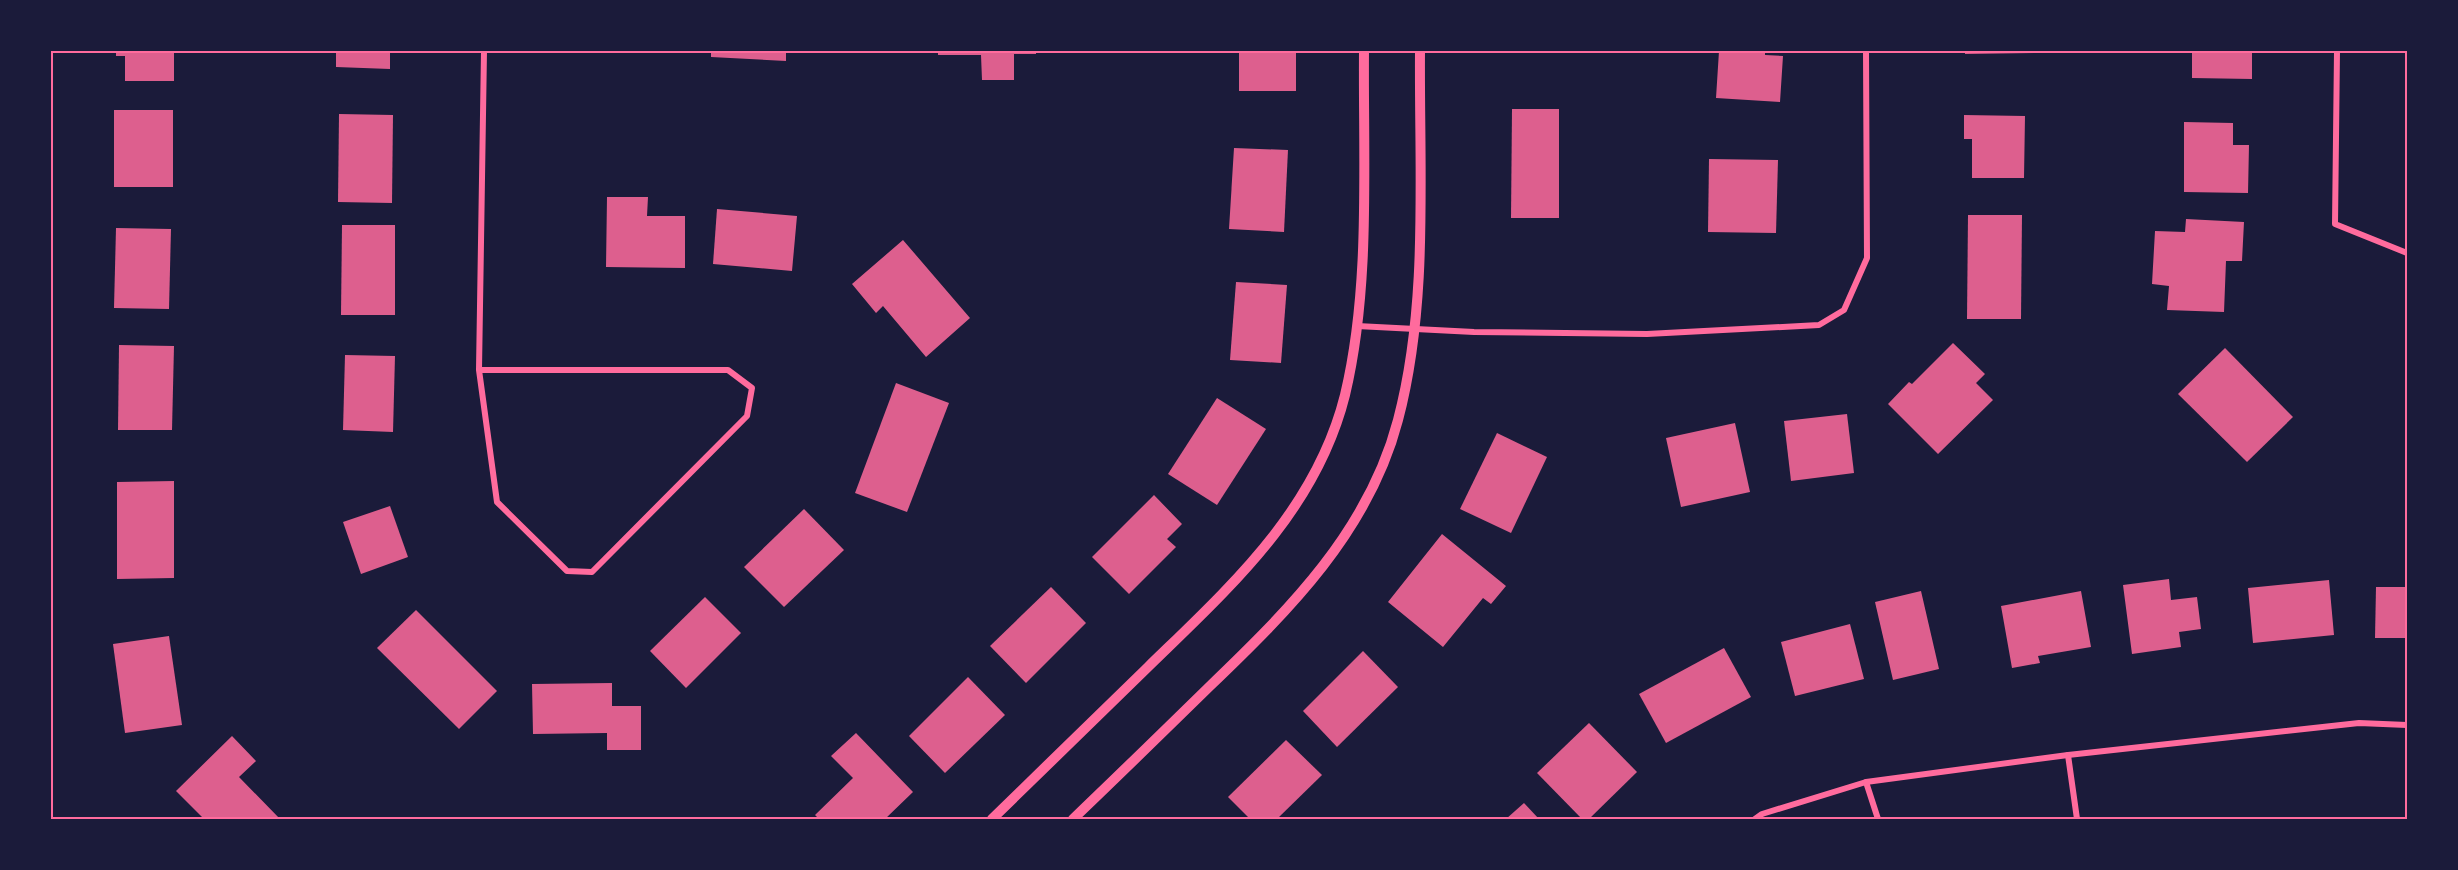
<svg xmlns="http://www.w3.org/2000/svg" width="2458" height="870" font-family="'Work Sans',sans-serif">
	<style>
		.building { fill: #dd5f8e }
		.lines { fill: none; stroke-linecap: round; stroke-linejoin: round }
		.minor { stroke: #ff6b9d; stroke-width: 6 }
		.tertiary { stroke: #ff6b9d; stroke-width: 10 }
		.neatline { fill: none; stroke: #ff6b9d; stroke-width: 2 }
	</style>
	<rect width="100%" height="100%" fill="#1b1b3a"/>
	<g class="building">
		<path d="M116,51H174V81H125V56H116Z"/>
		<path d="M336,51H390V69L336,67Z"/>
		<path d="M711,51H786V61L711,57Z"/>
		<path d="M938,51H1036V54H1014V80H982L981,55H938Z"/>
		<rect x="1239" y="51" width="57" height="40"/>
		<path d="M1719,51H1765V55L1783,56L1780,102L1716,98Z"/>
		<path d="M1965,51H2034V53L1965,54Z"/>
		<path d="M2192,51H2252V79L2192,78Z"/>
		<path d="M1512,109H1559V218H1511Z"/>
		<rect x="114" y="110" width="59" height="77"/>
		<path d="M339,114L393,115L392,203L338,202Z"/>
		<path d="M1964,115L2025,116L2024,178H1972V139H1964Z"/>
		<path d="M2184,122L2233,123V145H2249L2248,193L2184,192Z"/>
		<path d="M1234,148L1288,150L1284,232L1229,229Z"/>
		<path d="M1709,159L1778,160L1776,233L1708,232Z"/>
		<path d="M607,197H648L647,216H685V268L606,267Z"/>
		<path d="M717,209L797,216L792,271L713,264Z"/>
		<path d="M1968,215H2022L2021,319H1967Z"/>
		<path d="M2186,219L2244,222L2242,261H2226L2224,312L2167,310L2169,286L2152,284L2155,231L2185,232Z"/>
		<path d="M342,225H395V315H341Z"/>
		<path d="M116,228L171,229L169,309L114,308Z"/>
		<path d="M903,240L970,318L926,357L883,306L876,313L852,284Z"/>
		<path d="M1236,282L1287,285L1281,363L1230,360Z"/>
		<path d="M1953,343L1985,374L1976,383L1993,400L1938,454L1888,404L1909,382L1912,384Z"/>
		<path d="M119,345L174,346L172,430H118Z"/>
		<path d="M2225,348L2293,417L2247,462L2178,394Z"/>
		<path d="M345,355L395,356L393,432L343,430Z"/>
		<path d="M896,383L949,403L907,512L855,493Z"/>
		<path d="M1217,398L1266,429L1217,505L1168,474Z"/>
		<path d="M1847,414L1854,473L1791,481L1784,421Z"/>
		<path d="M1735,423L1750,492L1681,507L1666,438Z"/>
		<path d="M1497,433L1547,457L1511,533L1460,509Z"/>
		<path d="M174,481V578L117,579V482Z"/>
		<path d="M1154,495L1182,524L1167,539L1176,547L1129,594L1092,557Z"/>
		<path d="M390,506L408,557L361,574L343,522Z"/>
		<path d="M804,509L844,550L784,607L744,567Z"/>
		<path d="M1442,534L1506,586L1491,604L1483,598L1443,647L1388,602Z"/>
		<path d="M2169,579L2171,600L2197,597L2201,629L2179,632L2181,647L2132,654L2123,585Z"/>
		<path d="M2329,580L2334,635L2253,643L2248,588Z"/>
		<path d="M1051,587L1086,623L1026,683L990,646Z"/>
		<path d="M2376,587H2407V638H2375Z"/>
		<path d="M1921,591L1939,669L1893,680L1875,602Z"/>
		<path d="M2081,591L2091,647L2038,656L2040,663L2012,668L2001,606Z"/>
		<path d="M705,597L741,633L686,688L650,651Z"/>
		<path d="M416,610L497,691L459,729L377,648Z"/>
		<path d="M1850,624L1864,679L1795,696L1781,642Z"/>
		<path d="M169,636L182,725L125,733L113,644Z"/>
		<path d="M1724,648L1751,697L1666,743L1639,694Z"/>
		<path d="M1363,651L1398,687L1337,747L1303,711Z"/>
		<path d="M968,677L1005,715L945,773L909,736Z"/>
		<path d="M612,683V706H641V750H607V733L533,734L532,684Z"/>
		<path d="M1589,723L1637,772L1589,819H1582L1537,773Z"/>
		<path d="M856,733L913,792L885,819H819L815,815L853,778L831,756Z"/>
		<path d="M232,736L256,761L239,777L280,819H204L176,791Z"/>
		<path d="M1286,740L1322,775L1277,819H1250L1228,797Z"/>
		<path d="M1524,803L1539,819H1506Z"/>
	</g>
	<g class="lines">
		<g class="minor">
			<path d="M2337,51L2335,224L2407,253"/>
			<path d="M1357,326L1474,332L1647,334L1819,325L1844,310L1867,258L1866,51"/>
			<path d="M479,370H728L752,388L747,416L592,572L567,571L497,502L479,370L484,51"/>
			<path d="M2068,755L2077,819"/>
			<path d="M1866,782L1878,819"/>
			<path d="M1755,819L1762,814L1866,782L2068,755L2359,723L2407,725"/>
		</g>
		<g class="tertiary">
			<path d="M992,819C1044,768 1096,717 1148,667C1230,587 1316,511 1345,395C1371,287 1363,162 1364,51"/>
			<path d="M1073,819C1119,775 1164,731 1210,686C1289,610 1369,531 1398,420C1429,303 1419,172 1420,51"/>
		</g>
	</g>
	<rect width="2458" height="870" fill="none" stroke="#1b1b3a" stroke-width="105"/>
	<rect x="52" y="52" width="2354" height="766" class="neatline"/>
</svg>
